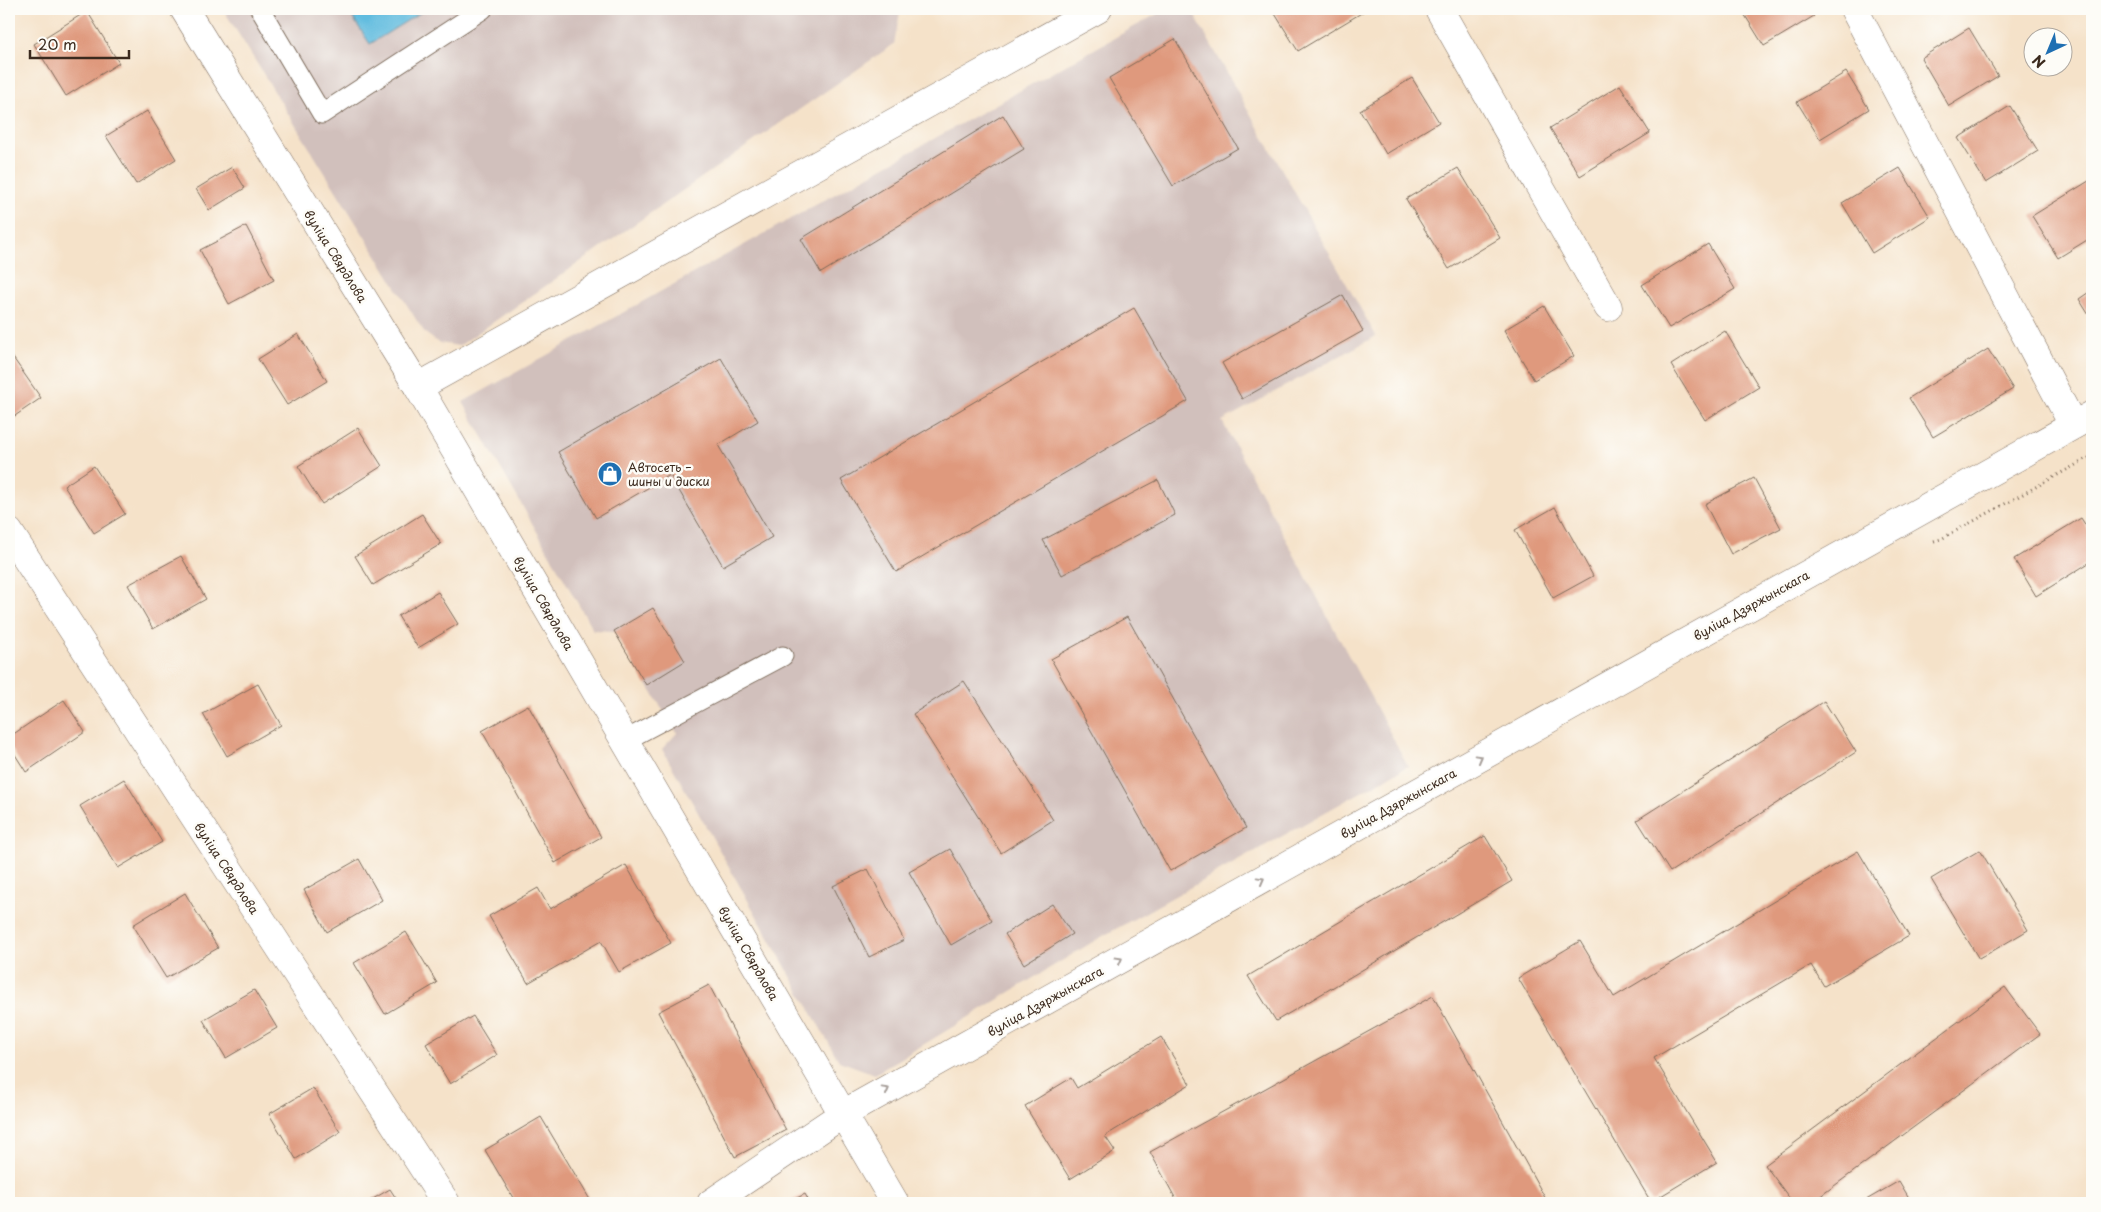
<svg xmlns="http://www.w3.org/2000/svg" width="2101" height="1212" font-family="'Playpen Sans',sans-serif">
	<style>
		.industrial { fill: #d1c0bc }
		.water { fill: #61bcdf; stroke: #4e737e }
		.building { fill: #df997d }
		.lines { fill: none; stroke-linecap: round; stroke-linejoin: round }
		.service-casing { stroke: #7c6a5a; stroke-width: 21 }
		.minor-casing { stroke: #7c6a5a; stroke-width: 29 }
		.tertiary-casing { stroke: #7c6a5a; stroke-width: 29 }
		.path { stroke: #7c6a5a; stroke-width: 3; stroke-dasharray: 1 4; stroke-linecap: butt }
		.service { stroke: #fff; stroke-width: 19 }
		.minor { stroke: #fff; stroke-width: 28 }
		.tertiary { stroke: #fff; stroke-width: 28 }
		.oneway { stroke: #a79f9a }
		.labels { text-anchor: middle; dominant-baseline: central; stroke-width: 5; stroke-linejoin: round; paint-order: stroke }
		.street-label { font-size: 12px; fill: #3b2a1e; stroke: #fdfcf7 }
		.poi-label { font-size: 12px; fill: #3b2a1e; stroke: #fdfcf7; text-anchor: start }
	</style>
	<rect width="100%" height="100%" fill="#fdfcf7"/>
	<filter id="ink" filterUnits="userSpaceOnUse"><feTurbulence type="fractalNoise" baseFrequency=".02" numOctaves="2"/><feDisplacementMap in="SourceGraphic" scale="10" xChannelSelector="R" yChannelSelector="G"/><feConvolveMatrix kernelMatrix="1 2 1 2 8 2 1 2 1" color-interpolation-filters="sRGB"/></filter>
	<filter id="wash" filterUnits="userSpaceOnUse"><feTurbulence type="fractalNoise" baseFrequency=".0096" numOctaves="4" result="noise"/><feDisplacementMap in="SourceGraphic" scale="20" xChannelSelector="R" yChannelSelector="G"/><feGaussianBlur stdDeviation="1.12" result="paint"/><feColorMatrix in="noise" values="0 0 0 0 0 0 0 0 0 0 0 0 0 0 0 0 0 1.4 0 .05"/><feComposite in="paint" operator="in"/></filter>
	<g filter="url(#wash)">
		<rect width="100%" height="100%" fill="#f5e2c9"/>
		<g class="industrial">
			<path d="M223,9H905L900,12L894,44L459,346L439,343L425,333L417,321Z"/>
			<path d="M1166,9H1191L1376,336L1222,421L1408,766L1096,940L875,1074L839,1061L662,749L677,733L614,631L593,630L463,402Z"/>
		</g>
		<path class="water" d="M347,9H426L370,44Z"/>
		<g id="blocks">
			<g class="building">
				<path d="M1272,9H1361L1363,12L1298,51Z"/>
				<path d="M1741,9H1809L1814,16L1764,46Z"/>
				<path d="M87,11L119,63L66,96L34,44Z"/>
				<path d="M1969,28L1998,76L1949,106L1921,58Z"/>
				<path d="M1175,39L1238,148L1173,186L1109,78Z"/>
				<path d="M1846,72L1869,109L1820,139L1797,102Z"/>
				<path d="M1412,78L1439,122L1386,154L1360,110Z"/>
				<path d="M1620,85L1650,133L1580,176L1550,128Z"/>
				<path d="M2010,106L2038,151L1986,183L1958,138Z"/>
				<path d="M147,111L176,159L136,184L106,136Z"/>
				<path d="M1003,115L1024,149L821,273L801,239Z"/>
				<path d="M232,167L245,188L209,210L196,189Z"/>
				<path d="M1458,168L1500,238L1449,269L1406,199Z"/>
				<path d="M1900,168L1930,217L1872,253L1842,203Z"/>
				<path d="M2092,179V237L2058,258L2032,216Z"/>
				<path d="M246,226L274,280L229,304L200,250Z"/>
				<path d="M1708,244L1735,289L1669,328L1642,285Z"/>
				<path d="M2092,290V320L2079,299Z"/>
				<path d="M1343,295L1363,331L1242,399L1222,363Z"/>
				<path d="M1544,306L1574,356L1534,380L1504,330Z"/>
				<path d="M1134,308L1188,401L896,572L841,480Z"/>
				<path d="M1725,331L1759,387L1705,420L1671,365Z"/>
				<path d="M298,334L327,381L287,405L258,359Z"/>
				<path d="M1988,349L2013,389L1933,437L1909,398Z"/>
				<path d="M9,352L41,398L9,420Z"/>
				<path d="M721,358L758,421L718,445L772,537L723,566L670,475L596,518L558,452Z"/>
				<path d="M358,428L382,466L322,504L298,466Z"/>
				<path d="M94,466L125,514L94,533L64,486Z"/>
				<path d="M1754,478L1781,528L1731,554L1705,504Z"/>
				<path d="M1158,480L1175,515L1062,575L1043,540Z"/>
				<path d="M1555,507L1593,576L1553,598L1515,530Z"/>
				<path d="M422,514L441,544L373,585L355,556Z"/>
				<path d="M2081,518L2092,535V561L2036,596L2014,559Z"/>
				<path d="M181,556L206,599L153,629L128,585Z"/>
				<path d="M438,592L458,624L418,648L398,616Z"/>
				<path d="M653,608L685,661L646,685L614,631Z"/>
				<path d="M1127,617L1246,828L1170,871L1051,659Z"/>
				<path d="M964,681L1053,820L1001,853L913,714Z"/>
				<path d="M258,684L281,725L227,756L203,714Z"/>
				<path d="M64,700L85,732L26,772L9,745V737Z"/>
				<path d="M1824,701L1856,752L1670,872L1637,820Z"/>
				<path d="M528,705L601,837L555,863L482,731Z"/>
				<path d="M124,779L162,842L118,868L80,806Z"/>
				<path d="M1485,836L1512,881L1276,1021L1248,976Z"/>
				<path d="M950,849L992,921L951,945L909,872Z"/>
				<path d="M1980,850L2028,930L1979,959L1931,879Z"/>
				<path d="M1858,851L1909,936L1824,986L1811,965L1654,1058L1717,1162L1651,1202L1518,978L1580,941L1614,997Z"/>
				<path d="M359,859L382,900L327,932L304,890Z"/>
				<path d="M626,865L671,943L619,972L601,941L528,983L489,916L538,888L550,909Z"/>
				<path d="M868,869L904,940L869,957L833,886Z"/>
				<path d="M185,893L218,948L166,978L133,925Z"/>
				<path d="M1052,904L1072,934L1024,964L1005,934Z"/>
				<path d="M406,932L437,983L385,1014L354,963Z"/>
				<path d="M709,985L786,1130L735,1157L658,1012Z"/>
				<path d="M2005,987L2040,1034L1811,1203H1793L1765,1165Z"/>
				<path d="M254,990L277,1028L226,1058L203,1020Z"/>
				<path d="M1433,996L1548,1203H1178L1150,1152Z"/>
				<path d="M473,1016L497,1055L450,1084L426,1044Z"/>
				<path d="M1161,1037L1190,1084L1105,1136L1115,1151L1070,1179L1025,1106L1071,1078L1077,1088Z"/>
				<path d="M313,1088L340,1132L296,1159L269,1114Z"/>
				<path d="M541,1117L592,1203H516L485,1150Z"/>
				<path d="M1899,1181L1912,1203H1861Z"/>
				<path d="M390,1189L399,1203H366Z"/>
				<path d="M805,1194L810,1203H787Z"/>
			</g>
		</g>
	</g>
	<g filter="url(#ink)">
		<use href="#blocks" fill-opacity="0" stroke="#7c6a5a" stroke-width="1"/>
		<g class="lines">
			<defs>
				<g id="service">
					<path d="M260,9L322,114L483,9"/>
					<path d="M624,741L783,656"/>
				</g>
				<g id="minor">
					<path d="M1439,9L1608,307"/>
					<path d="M1854,9L2073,425"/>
					<path d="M418,387L1098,9"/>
					<path d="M9,532L446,1203"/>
					<path d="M711,1203L843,1114L2092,415"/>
				</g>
				<path id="tertiary" d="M184,9L418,387L895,1203"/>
			</defs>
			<use href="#service" class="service-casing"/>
			<use href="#minor" class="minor-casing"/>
			<use href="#tertiary" class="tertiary-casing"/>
			<path class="path" d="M1934,541L1941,539L2092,456"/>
			<use href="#service" class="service"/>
			<use href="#minor" class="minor"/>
			<use href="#tertiary" class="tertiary"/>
		</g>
		<defs><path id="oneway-chevron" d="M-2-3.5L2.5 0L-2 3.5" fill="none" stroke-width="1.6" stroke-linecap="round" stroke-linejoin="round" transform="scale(1.25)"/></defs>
		<g class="oneway">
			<use href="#oneway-chevron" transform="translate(1479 758) rotate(-29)"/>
			<use href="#oneway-chevron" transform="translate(1261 880) rotate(-29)"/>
			<use href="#oneway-chevron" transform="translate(1119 960) rotate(-29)"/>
			<use href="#oneway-chevron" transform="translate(886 1090) rotate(-29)"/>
		</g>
	</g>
	<defs>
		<symbol id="shop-disc" viewBox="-11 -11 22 22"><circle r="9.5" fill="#1f6fb2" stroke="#fdfcf7"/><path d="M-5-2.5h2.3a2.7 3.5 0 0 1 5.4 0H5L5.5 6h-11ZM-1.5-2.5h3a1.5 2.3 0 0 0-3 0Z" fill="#fff"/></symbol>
	</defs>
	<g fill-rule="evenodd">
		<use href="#shop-disc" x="596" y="460" width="28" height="28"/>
	</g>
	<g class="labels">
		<g class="street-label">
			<text transform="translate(336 256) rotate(58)">вуліца Свярдлова</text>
			<text transform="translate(544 603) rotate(60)">вуліца Свярдлова</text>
			<text transform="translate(1751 605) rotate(-29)">вуліца Дзяржынскага</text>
			<text transform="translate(1398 803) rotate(-29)">вуліца Дзяржынскага</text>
			<text transform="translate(227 868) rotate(57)">вуліца Свярдлова</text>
			<text transform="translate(749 953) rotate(60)">вуліца Свярдлова</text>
			<text transform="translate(1045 1001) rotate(-29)">вуліца Дзяржынскага</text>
		</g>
		<g class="poi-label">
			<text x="628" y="467">Автосеть –<tspan x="628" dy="14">шины и диски</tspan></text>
		</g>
	</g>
	<rect width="2101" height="1212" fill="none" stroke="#fdfcf7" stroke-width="30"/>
	<g transform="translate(2048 52) rotate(224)"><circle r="24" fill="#fdfcf7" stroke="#afa8a0"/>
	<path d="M0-4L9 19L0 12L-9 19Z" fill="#1f6fb2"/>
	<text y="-8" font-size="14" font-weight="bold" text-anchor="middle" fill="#3b2a1e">N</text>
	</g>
	<path d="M30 50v8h99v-8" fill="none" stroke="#3b2a1e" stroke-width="2.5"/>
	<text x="38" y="50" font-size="15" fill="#3b2a1e" stroke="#fdfcf7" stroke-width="4" paint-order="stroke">20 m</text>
</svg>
